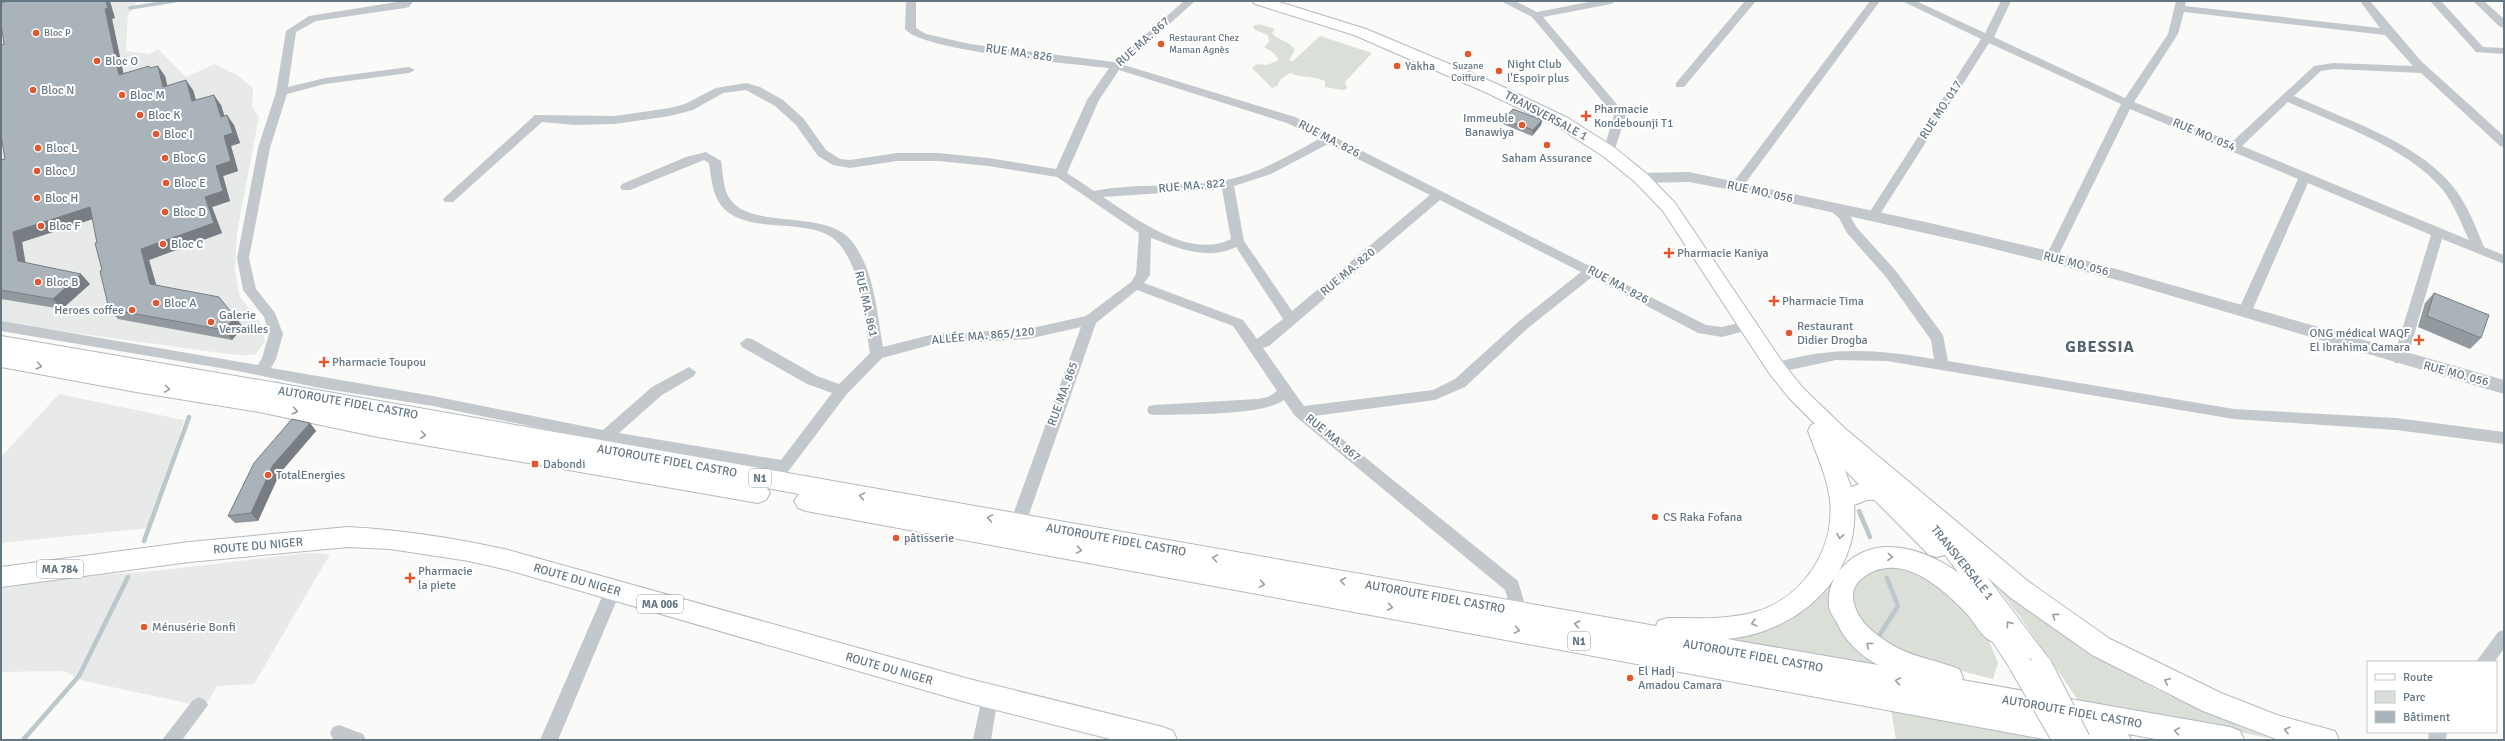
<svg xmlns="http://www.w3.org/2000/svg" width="2505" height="741" font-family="Signika,sans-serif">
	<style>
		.built { fill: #e8e9e9 }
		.green { fill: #dadfd7 }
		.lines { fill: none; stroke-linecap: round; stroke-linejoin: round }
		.stream-far1 { stroke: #bbc7cb; stroke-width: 3.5 }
		.stream { stroke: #bbc7cb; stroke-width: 4.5 }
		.secondary-casing { stroke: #b3babf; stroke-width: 2 }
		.primary-casing { stroke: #b5babe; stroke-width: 2 }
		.trunk-casing { stroke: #b4b9bd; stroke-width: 2 }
		.minor { fill: #c3c8cc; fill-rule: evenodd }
		.tertiary { fill: #c3c8cc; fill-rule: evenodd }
		.secondary { fill: #fff; fill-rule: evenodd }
		.primary { fill: #fff; fill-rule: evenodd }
		.trunk { fill: #fff; fill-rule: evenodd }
		.secondary-bridge-casing { stroke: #b3babf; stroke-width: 24; stroke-linecap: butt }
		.secondary-bridge { stroke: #fff; stroke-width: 22 }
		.wall { fill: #929a9f }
		.shaded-wall { fill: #777d82 }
		.building { fill: #aab3b9; stroke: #777d82 }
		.oneway { stroke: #939fa8 }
		.poi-dot { fill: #e4572e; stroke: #fff; stroke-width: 1.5 }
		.labels { text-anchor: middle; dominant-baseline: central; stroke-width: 4; stroke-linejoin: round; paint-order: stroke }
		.far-poi-label { font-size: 10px; fill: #657683; stroke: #fff; text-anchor: start }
		.shield { fill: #fff; stroke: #939fa8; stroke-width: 1 }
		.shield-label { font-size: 11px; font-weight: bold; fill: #657683 }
		.street-label { font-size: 12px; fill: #657683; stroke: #fff }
		.poi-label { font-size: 12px; fill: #657683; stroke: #fff; text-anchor: start }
		.district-label { font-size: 16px; font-weight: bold; letter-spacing: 1px; fill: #57646e; stroke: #fff }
	</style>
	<rect width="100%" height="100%" fill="#fafaf8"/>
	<g class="built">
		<path d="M16,1H137L134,8L128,14L126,51L149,54L158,49L186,77L215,64L237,75L253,88L252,107L259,117L237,233L235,271L240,297L260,322L265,341L255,355H236L1,323V11Z"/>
		<path d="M59,394L184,420L149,528L1,543V457Z"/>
		<path d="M306,553L330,554L254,684L217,686L205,707L84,681L63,671L1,672V583L3,582L154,571Z"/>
	</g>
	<g class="green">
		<path d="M1259,24L1275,29L1272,33C1278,41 1289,40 1295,50L1289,61H1293L1320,36L1372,53L1345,82L1347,89L1342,90L1325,87V81C1314,76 1301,78 1290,73L1281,79L1277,86L1272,88L1252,68L1257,64L1267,65L1279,60L1274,53L1264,47L1269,42L1268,35L1255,30L1253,26Z"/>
		<path d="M1888,564L1935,578L1986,633L1998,663L1993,679L1900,655L1858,631L1849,585L1858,574Z"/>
		<path d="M1982,568C2027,604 2072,640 2122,670C2168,698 2219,718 2269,738L2078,700L2021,618Z"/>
		<path d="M1832,583L1831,600L1915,676L1728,639L1804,606Z"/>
		<path d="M1891,709L2031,737L2032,740H1896Z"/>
	</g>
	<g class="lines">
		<path class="stream-far1" d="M130,8L174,1"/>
		<g class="stream">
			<path d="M1859,511L1870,537"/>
			<path d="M144,541L189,417"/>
			<path d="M1879,636L1898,606L1887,578"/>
			<path d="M23,740L79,676L128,577"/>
		</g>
		<defs>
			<path id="secondary" d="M1252,1H1276L1366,29L1497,84L1568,118L1615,148L1647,174L1675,203L1783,363L1803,388L1860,443L1864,449L1857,456L1924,521L1932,517L1940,520L1957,537L2049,659L2053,666L2049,673L2041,677L2033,673L2029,669L2020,675L2012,671L1978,620L1982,613L1987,611L1945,555L1937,557L1929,555L1823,448L1820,442L1826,435L1789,398L1769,373L1663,211L1635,182L1603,156L1556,126L1485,92L1354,35L1255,4Z"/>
			<path id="primary" d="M348,527C402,530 455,538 508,550L969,679L1163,727L1173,731L1177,740H1114L969,703L508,570L469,561L390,549L348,547L189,562L1,587V567L189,542Z"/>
			<path id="trunk" d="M1,336L277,383L1656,626L1658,621L1667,618C1696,618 1727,620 1755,612C1803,598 1835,550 1830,500C1827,476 1816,453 1808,431L1811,425L1819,422L1827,425L1831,432L1840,428L1848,431L2029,582L2110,639L2221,693L2277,715L2335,731L2339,740L2276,739L2203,711L2092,655L2011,598L1897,499L1867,500L1854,505C1860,578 1796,633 1727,639L1878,665C1861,656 1845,641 1837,623C1834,618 1830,612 1829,607C1825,574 1856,547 1887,547C1907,547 1928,554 1945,564C1970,578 1989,604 2008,625L2012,633L2008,641C2002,643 1997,645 1991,641C1982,637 1975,624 1969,616C1943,588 1898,547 1860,580C1845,594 1857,617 1869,628C1901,657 1922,655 1959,669L1963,677L1962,680L2230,727L2240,731L2244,740H2161L2128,734L2131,740H2049L806,511L798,508L794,501L799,494L767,488L770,493L766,500L758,503L378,437L259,412L136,392L1,367ZM1837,448L1876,481L1866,482L1851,487Z"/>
		</defs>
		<use href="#secondary" class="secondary-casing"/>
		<use href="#primary" class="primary-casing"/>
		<use href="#trunk" class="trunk-casing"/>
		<g class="minor">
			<path d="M403,1H413L409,7L405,8L316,21L296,32L288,87L325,78L409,67L415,70L409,73L325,84L287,94L270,148L249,258L256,289L275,313L283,334L276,359L271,368L433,396L603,430L652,387L689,367L696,372L694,376L662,395L619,433L781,460L832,393L807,384L742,347L740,343L747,338L752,339L817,376L839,384L870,353C864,318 863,274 840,245C815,213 745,239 720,204C712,193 711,176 709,163L704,160L630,190H622L620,187L622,184L686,157L706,152L721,161C723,172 723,190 730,199C749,229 823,210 849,238C874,266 877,312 883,347L934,334L1028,329L1086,316L1131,282L1136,274L1139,233L1057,177L988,166L938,161H897L850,168L833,165L818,156L796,125L775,106L746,90L723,93L693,110L670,116L615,124L575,125L542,122L453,202H445L443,199L535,115L615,116L670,108L685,104L716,88L746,83L760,87L783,100L804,119L826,150L840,159L850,160L897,153H938L988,158L1056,169L1087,100L1109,68C1075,64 921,51 905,29L906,1H916V28L926,34L970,44L1114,62L1184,1H1195L1124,65L1295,117L1706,325L1722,327L1747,321L1754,326L1752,329L1722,337L1698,333L1592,277L1528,328L1465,387L1435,400L1314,416L1518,581L1527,612L1525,617L1519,619L1513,617L1505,590L1295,416L1284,400C1263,416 1183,414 1154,415L1149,414L1147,410L1149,406L1154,405L1258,399L1268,397L1277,391L1233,326L1137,290L1096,323L1026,523L1023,527L1018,529L1013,527L1010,523L1081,327L1028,339L934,344L882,358L846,395L784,477H774L772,473L773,470L606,442L433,406L320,388L238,371L1,331V321L258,365L262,358L269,334L264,317L243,290L237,258L258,148L276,92L286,31L309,16ZM1119,70L1287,123L1319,139C1290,155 1260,173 1227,180C1184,189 1138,182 1094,191L1067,173L1099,100ZM1328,144L1430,195L1292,311L1244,241L1234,186L1271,174ZM1222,189L1231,239C1189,260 1137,219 1103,197ZM1440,200L1581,272L1518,322L1455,379L1433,390L1304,406L1263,348L1269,346L1296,323ZM1151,238C1178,248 1208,261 1236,247L1283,319L1257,339L1243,320L1144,283L1150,275Z"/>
			<path d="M1501,1H1515L1537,12L1594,1H1616L1611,4L1543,17L1626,115L1613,155H1605L1603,152L1614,115L1532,17Z"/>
			<path d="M1745,1H1756L1684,87H1676V83Z"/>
			<path d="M1870,1H1880L1741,189H1733L1731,186L1733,183Z"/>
			<path d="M1902,1H1916L1985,33L2001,1H2011L1994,37L2125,98L2168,34L2176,1H2186L2185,6L2380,28L2360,1H2370L2421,61L2504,136V147L2500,146L2421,73L2334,69L2321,71L2294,96C2344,119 2414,141 2450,183C2466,201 2475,225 2484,247L2504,255V264L2442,239L2407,359L2405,363H2395L2393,359L2431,235L2308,183L2252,311L2245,316L2240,314L2238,311L2298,179L2130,109L2057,258L2056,261H2046L2045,258L2121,104L1989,43L1877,219H1869L1867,216L1869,213L1981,39ZM2184,12L2385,35L2413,66L2334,63L2314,66L2232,142L2134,102L2178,34ZM2288,102C2337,124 2407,147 2442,189C2454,204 2461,223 2469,240L2242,146Z"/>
			<path d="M2430,1H2441L2483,47L2504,48V54L2476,52Z"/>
			<path d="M2473,1H2484L2504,19V28L2500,27Z"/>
			<path d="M1833,204L1848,212L1857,228L1896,271L1943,335L1948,361L2234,409L2396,418L2504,432V444L2396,430L2234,419L1887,361L1836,360L1776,373L1771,372L1769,368L1771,364C1831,346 1874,349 1934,359L1931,340L1886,277L1847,233L1839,218L1827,208Z"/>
			<path d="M613,583L619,585L621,590L558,740H540L605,590L607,585Z"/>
			<path d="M2504,630V649L2494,662H2476L2498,632Z"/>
			<path d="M990,689L996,692L998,697L991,740H973L982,697L984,692Z"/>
			<path d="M199,697L205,700L208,705L182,740H162L193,700Z"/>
			<path d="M339,725L363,734L366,740L333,739L330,733L333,727Z"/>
			<path d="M2429,732H2447L2446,740H2428Z"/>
		</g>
		<path class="tertiary" d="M1689,172L1930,223L2074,257L2504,380V394L2121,281L1978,245L1737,191L1689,182L1641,183L1635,182L1633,178L1635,174L1641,173Z"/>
		<use href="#secondary" class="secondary"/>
		<use href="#primary" class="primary"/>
		<use href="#trunk" class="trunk"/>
		<defs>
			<g id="secondary-bridge">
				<path d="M2020,664L2064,740"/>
				<path d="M2041,666L2079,740"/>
			</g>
		</defs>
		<use href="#secondary-bridge" class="secondary-bridge-casing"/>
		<use href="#secondary-bridge" class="secondary-bridge"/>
	</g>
	<g class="wall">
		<path d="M115,18L112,19L123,73L151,68L165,76L167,85L193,90L196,100L221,105L224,116L234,125L240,143L231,146L238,171L223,176L230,201L212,207L222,233L149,260L156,285L235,317L243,327L232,340L118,319L109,309L93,219L22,242L25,263L90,284L62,309L1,299V160L5,159L4,44Z"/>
		<path d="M1504,119L1542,120L1541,125L1532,136L1503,124Z"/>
		<path d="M2434,293L2481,338L2470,349L2418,327L2425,303Z"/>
		<path d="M310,423L316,431L280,473L258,521L235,523L228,516Z"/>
	</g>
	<g class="shaded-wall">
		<path d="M106,1H110L115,18L112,19L126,85L119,75L105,9Z"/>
		<path d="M158,66L165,76L170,97L163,87Z"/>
		<path d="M186,80L193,90L199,112L192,101Z"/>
		<path d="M214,95L221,105L228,127L221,117Z"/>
		<path d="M227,115L234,125L240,143L231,146L238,171L223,176L230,201L212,207L222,233L149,260L159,294L150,284L141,249L205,197L216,166L224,136Z"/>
		<path d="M1542,120L1541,125L1532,136L1533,130Z"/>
		<path d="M90,207L99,217L22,242L27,271L18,261L13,232Z"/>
		<path d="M81,274L90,284L62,309L53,299Z"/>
		<path d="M235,317L243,327L232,340L224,330Z"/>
		<path d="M310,423L316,431L280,473L258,521L251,513L273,465Z"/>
	</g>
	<g class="building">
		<path d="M7,1H106L108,8L105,9L119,75L149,66L150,68L158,66L163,87L186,80L192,101L214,95L221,117L227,115L233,133L224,136L231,161L216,166L223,191L205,197L214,223L141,249L150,284L219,297L235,317L224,330L109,309L100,271L102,270L95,243H97L90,207L13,232L18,261L81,274L53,299L1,290V160L5,159L1,135V45L4,44L1,24V3Z"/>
		<path d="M1513,109L1542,120L1533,130L1504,119Z"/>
		<path d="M2434,293L2489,315L2481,338L2427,316Z"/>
		<path d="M292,419L310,423L273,465L251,513L228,516L254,463Z"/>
	</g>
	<defs><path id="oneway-chevron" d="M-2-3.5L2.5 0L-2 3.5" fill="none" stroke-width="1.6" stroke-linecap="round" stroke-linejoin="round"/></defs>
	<g class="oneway">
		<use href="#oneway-chevron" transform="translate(39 366) rotate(11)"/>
		<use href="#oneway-chevron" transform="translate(167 389) rotate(9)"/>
		<use href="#oneway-chevron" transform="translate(295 411) rotate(12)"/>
		<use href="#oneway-chevron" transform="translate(423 435) rotate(8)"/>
		<use href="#oneway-chevron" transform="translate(862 496) rotate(-170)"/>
		<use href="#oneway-chevron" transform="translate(990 518) rotate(-170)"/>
		<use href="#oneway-chevron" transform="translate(1840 536) rotate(99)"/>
		<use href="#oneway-chevron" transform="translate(1079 550) rotate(10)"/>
		<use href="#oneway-chevron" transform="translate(1890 557) rotate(3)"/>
		<use href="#oneway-chevron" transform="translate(1215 558) rotate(-170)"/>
		<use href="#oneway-chevron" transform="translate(1343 581) rotate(-170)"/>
		<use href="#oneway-chevron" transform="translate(1262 584) rotate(10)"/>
		<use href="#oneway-chevron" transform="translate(1390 607) rotate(10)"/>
		<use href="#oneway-chevron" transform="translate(2055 616) rotate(-144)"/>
		<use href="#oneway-chevron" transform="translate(1754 623) rotate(165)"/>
		<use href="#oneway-chevron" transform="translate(1577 624) rotate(-169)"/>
		<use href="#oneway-chevron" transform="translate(2009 624) rotate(-126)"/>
		<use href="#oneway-chevron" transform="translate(1517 630) rotate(10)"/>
		<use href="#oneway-chevron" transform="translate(1869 645) rotate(-141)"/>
		<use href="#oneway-chevron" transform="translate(1898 681) rotate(-170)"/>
		<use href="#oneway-chevron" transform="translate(2167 681) rotate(-155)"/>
		<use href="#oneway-chevron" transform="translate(2287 730) rotate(-166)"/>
		<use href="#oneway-chevron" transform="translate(2177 731) rotate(-170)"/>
	</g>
	<g class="poi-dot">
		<circle cx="36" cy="33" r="4"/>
		<circle cx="1161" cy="44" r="4"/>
		<circle cx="1468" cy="54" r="4"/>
		<circle cx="97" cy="61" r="4"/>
		<circle cx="1397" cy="66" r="4"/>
		<circle cx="1499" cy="71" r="4"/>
		<circle cx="33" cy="90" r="4"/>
		<circle cx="122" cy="95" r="4"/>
		<circle cx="140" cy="115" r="4"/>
		<path d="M1584 110h4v4h4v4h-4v4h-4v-4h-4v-4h4z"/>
		<circle cx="1522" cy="125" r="4"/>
		<circle cx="156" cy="134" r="4"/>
		<circle cx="1547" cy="145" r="4"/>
		<circle cx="38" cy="148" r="4"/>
		<circle cx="165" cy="158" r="4"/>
		<circle cx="37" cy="171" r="4"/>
		<circle cx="166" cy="183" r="4"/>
		<circle cx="37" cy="198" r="4"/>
		<circle cx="165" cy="212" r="4"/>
		<circle cx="41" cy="226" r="4"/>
		<circle cx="163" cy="244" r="4"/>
		<path d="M1667 247h4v4h4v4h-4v4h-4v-4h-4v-4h4z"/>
		<circle cx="38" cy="282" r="4"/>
		<path d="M1772 295h4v4h4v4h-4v4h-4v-4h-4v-4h4z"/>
		<circle cx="156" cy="303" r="4"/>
		<circle cx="132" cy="310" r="4"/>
		<circle cx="211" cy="322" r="4"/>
		<circle cx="1789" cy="333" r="4"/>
		<path d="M2417 334h4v4h4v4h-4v4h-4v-4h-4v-4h4z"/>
		<path d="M322 356h4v4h4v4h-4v4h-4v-4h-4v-4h4z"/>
		<rect x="531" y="460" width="8" height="8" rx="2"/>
		<circle cx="268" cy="475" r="4"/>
		<circle cx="1655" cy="517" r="4"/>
		<circle cx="896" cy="538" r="4"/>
		<path d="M408 572h4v4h4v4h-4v4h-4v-4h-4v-4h4z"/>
		<circle cx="144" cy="627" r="4"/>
		<circle cx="1630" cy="678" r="4"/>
	</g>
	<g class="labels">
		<g class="far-poi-label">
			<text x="44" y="33">Bloc P</text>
			<text x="1169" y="38">Restaurant Chez<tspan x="1169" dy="12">Maman Agnès</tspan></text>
			<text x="1468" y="66" text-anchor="middle">Suzane<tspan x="1468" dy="12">Coiffure</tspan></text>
		</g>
		<g class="shield">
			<rect x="749" y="469" width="22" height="18" rx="3"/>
			<rect x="37" y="560" width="46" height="18" rx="3"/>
			<rect x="637" y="595" width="46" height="18" rx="3"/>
			<rect x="1568" y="632" width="22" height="18" rx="3"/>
		</g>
		<g class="shield-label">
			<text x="760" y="478">N1</text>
			<text x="60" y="569">MA 784</text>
			<text x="660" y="604">MA 006</text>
			<text x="1579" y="641">N1</text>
		</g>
		<g class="street-label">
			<text transform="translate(1143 42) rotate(-42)">RUE MA. 867</text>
			<text transform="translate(1019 53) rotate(8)">RUE MA. 826</text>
			<text transform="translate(1941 110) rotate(-57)">RUE MO. 017</text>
			<text transform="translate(1546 116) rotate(28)">TRANSVERSALE 1</text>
			<text transform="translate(2204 135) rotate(23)">RUE MO. 054</text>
			<text transform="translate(1329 139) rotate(27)">RUE MA. 826</text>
			<text transform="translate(1192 186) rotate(-5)">RUE MA. 822</text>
			<text transform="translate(1760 192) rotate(12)">RUE MO. 056</text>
			<text transform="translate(2076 264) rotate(14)">RUE MO. 056</text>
			<text transform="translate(1348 272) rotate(-40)">RUE MA. 820</text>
			<text transform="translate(1618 285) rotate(28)">RUE MA. 826</text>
			<text transform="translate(866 304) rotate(77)">RUE MA. 861</text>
			<text transform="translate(983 336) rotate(-5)">ALLÉE MA. 865/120</text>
			<text transform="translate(2456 374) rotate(15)">RUE MO. 056</text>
			<text transform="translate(1063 394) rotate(-70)">RUE MA. 865</text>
			<text transform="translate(348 403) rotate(10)">AUTOROUTE FIDEL CASTRO</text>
			<text transform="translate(1333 438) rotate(39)">RUE MA. 867</text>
			<text transform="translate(667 461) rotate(10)">AUTOROUTE FIDEL CASTRO</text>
			<text transform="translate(1116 540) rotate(10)">AUTOROUTE FIDEL CASTRO</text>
			<text transform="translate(258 546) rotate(-5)">ROUTE DU NIGER</text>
			<text transform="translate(1962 563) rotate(51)">TRANSVERSALE 1</text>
			<text transform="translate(577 580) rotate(16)">ROUTE DU NIGER</text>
			<text transform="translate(1435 597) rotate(10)">AUTOROUTE FIDEL CASTRO</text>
			<text transform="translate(1753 656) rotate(10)">AUTOROUTE FIDEL CASTRO</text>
			<text transform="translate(889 669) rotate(16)">ROUTE DU NIGER</text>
			<text transform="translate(2072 712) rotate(10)">AUTOROUTE FIDEL CASTRO</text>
		</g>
		<g class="poi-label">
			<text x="105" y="61">Bloc O</text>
			<text x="1507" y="64">Night Club<tspan x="1507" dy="14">l'Espoir plus</tspan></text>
			<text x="1405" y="66">Yakha</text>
			<text x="41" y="90">Bloc N</text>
			<text x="130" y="95">Bloc M</text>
			<text x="1594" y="109">Pharmacie<tspan x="1594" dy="14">Kondebounji T1</tspan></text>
			<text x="148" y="115">Bloc K</text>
			<text x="1514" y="118" text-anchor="end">Immeuble<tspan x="1514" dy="14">Banawiya</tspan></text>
			<text x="164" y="134">Bloc I</text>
			<text x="46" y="148">Bloc L</text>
			<text x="173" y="158">Bloc G</text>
			<text x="1547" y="158" text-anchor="middle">Saham Assurance</text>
			<text x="45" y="171">Bloc J</text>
			<text x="174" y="183">Bloc E</text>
			<text x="45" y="198">Bloc H</text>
			<text x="173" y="212">Bloc D</text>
			<text x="49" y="226">Bloc F</text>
			<text x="171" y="244">Bloc C</text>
			<text x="1677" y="253">Pharmacie Kaniya</text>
			<text x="46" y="282">Bloc B</text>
			<text x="1782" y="301">Pharmacie Tima</text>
			<text x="164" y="303">Bloc A</text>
			<text x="124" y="310" text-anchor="end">Heroes coffee</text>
			<text x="219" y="315">Galerie<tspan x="219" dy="14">Versailles</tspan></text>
			<text x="1797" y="326">Restaurant<tspan x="1797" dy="14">Didier Drogba</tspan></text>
			<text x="2410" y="333" text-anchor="end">ONG médical WAQF<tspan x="2410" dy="14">El Ibrahima Camara</tspan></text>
			<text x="332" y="362">Pharmacie Toupou</text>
			<text x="543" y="464">Dabondi</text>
			<text x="276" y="475">TotalEnergies</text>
			<text x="1663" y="517">CS Raka Fofana</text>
			<text x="904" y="538">pâtisserie</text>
			<text x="418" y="571">Pharmacie<tspan x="418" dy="14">la piete</tspan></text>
			<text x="152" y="627">Ménusérie Bonfi</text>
			<text x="1638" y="671">El Hadj<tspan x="1638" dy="14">Amadou Camara</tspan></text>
		</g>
		<g class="district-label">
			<text x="2100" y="347">GBESSIA</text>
		</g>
	</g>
	<rect width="2505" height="741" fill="none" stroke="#657683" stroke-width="4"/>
	<rect x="2367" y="661" width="130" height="72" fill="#ffffff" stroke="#c1c8cd"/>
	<rect x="2375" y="674" width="20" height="6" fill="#ffffff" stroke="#c1c8cd"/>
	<text x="2403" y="681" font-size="12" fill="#657683">Route</text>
	<rect x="2375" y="691" width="20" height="12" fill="#dadfd7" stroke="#c1c8cd"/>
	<text x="2403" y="701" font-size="12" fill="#657683">Parc</text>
	<rect x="2375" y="711" width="20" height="12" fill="#aab3b9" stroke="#c1c8cd"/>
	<text x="2403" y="721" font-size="12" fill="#657683">Bâtiment</text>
</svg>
